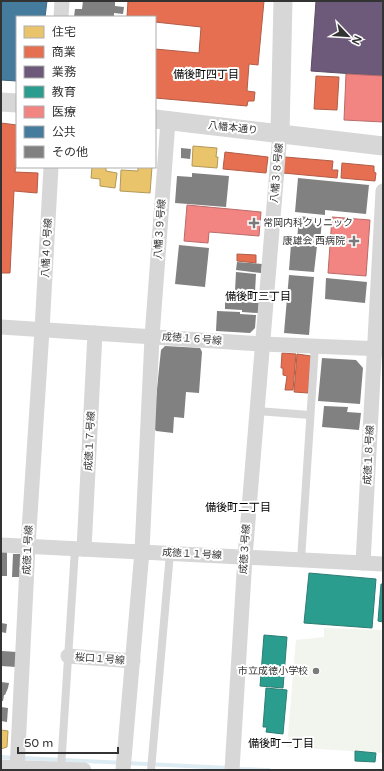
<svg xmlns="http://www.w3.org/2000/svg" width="384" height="771" font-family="'Varela Round','Noto Sans JP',sans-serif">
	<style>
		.grass { fill: #f1f5ed }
		.homes { fill: #e9c46a; stroke: #b2985a }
		.shops { fill: #e76f51; stroke: #b15d48 }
		.offices { fill: #6d597a; stroke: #5c4e65 }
		.schools { fill: #2a9d8f; stroke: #2d7d73 }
		.health { fill: #f28482; stroke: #b96c6a }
		.public { fill: #457b9d; stroke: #40657d }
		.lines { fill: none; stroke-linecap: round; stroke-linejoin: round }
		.stream { stroke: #ddebf3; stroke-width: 4 }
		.building { fill: #818181 }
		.service { stroke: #d7d7d7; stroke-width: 8 }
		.minor { stroke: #d7d7d7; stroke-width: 15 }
		.tertiary { stroke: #d7d7d7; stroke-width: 19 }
		.poi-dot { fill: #7a7a7a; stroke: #fff; stroke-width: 1.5 }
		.labels { text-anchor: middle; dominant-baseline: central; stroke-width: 4; stroke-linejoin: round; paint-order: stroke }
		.street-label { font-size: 10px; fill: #333; stroke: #fff }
		.poi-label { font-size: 10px; fill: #333; stroke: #fff; text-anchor: end }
		.neighbourhood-label { font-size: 11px; fill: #000; stroke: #fff }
	</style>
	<rect width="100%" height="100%" fill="#fff"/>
	<path class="grass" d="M324,628L383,630V753L287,747L296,640L324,637Z"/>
	<g class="homes">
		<path d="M193,146L217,148L216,157H218L217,168L192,166Z"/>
		<path d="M92,167H106V171L117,173L115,188L100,186V179L91,178Z"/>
		<path d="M138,167H152L150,193L120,191L121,170L138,171Z"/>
		<path d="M1,730L8,731L7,747L1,749Z"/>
	</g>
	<g class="shops">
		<path d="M128,1H264L258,65L249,64L247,91L255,92L254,101H248L247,106L155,98V49L199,53L201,27L155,22V17H127Z"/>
		<path d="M316,76L339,77L337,110L314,109Z"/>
		<path d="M1,123L17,125V153L15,172L38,173L37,193L14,191L10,273H1Z"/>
		<path d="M225,152L268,157L266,173L223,169Z"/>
		<path d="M285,157L333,161L332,170H338L337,178L283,173Z"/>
		<path d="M342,163L374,166V172L376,173L375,181L341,178Z"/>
		<path d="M237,254L256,255V263L237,261Z"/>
		<path d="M282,353L296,354L293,390H285L287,376L283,375V368H281Z"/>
		<path d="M297,354L311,356L308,393L294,392Z"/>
	</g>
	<path class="offices" d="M316,1H383V76L311,71Z"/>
	<g class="schools">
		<path d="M309,573L376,579L372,628L304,623Z"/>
		<path d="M381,584H383V622L378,621Z"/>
		<path d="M264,635L287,637L283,688L260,686Z"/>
		<path d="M266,688L287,690L283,734L266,732L267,727H263Z"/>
		<path d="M355,751L376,753L375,762L355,761Z"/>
	</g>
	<g class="health">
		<path d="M346,74L383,76V122L344,120Z"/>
		<path d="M187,205L261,212L259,236L209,232L208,243L184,241Z"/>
		<path d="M332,217L370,220L366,276L328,273Z"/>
	</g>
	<path class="public" d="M1,1H47L45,17H17V81L1,80Z"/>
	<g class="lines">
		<g class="stream">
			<path d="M1,757L229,768"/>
			<path d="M236,769L269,770"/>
		</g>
	</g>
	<g class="building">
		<path d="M83,1H115V6L124,7L123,14L114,13V17H74L75,9H82Z"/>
		<path d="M181,148L191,149L190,159L181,158Z"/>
		<path d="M192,173L229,176L226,207L175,203L177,176L192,177Z"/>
		<path d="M298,178L369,185L366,214L325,210V215L295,212Z"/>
		<path d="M299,216L322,219L320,243L297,241Z"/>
		<path d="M291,244L317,246L314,272L289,270Z"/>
		<path d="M179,245L209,248L205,287L175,284Z"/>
		<path d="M237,262L262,264L261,273L236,270Z"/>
		<path d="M236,272L256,274L255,292L235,291Z"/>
		<path d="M289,275L314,277L309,335L284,333Z"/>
		<path d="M326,278L367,282L365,303L325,299Z"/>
		<path d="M235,292L250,293L249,302L234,301Z"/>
		<path d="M225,301L259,303L258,313L242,312V310L225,309Z"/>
		<path d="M217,311L240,312V314L256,315L255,328L250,333L216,331Z"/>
		<path d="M165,346L200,348L202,352L199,393L186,392L184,418L174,417L173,433L156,431L153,427L161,350Z"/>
		<path d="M322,358L356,360L363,368L360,404L318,401Z"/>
		<path d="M324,406L348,407L347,412L361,413L359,430L322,427Z"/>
		<rect x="1" y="552" width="6" height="24"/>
		<path d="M13,554H22L21,577H12Z"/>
		<path d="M1,623L7,624L6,633L1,632Z"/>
		<path d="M2,651L17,652L16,667L1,666Z"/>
		<path d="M1,682L9,683L8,688L5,695H4L3,701H1Z"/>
		<path d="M1,707L8,708L7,722L1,721Z"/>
	</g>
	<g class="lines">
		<g class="service">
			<path d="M257,411L310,415"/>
			<path d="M301,560L315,346"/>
			<path d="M61,768L75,549"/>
			<path d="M151,770L170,553"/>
		</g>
		<g class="minor">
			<path d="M61,17L62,1"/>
			<path d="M1,327L262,344L383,349"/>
			<path d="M1,545L383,564"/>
			<path d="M84,549L95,333"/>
			<path d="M363,563L383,191"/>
			<path d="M68,656L133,661"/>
			<path d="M1,767L84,770"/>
			<path d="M17,770L28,546L42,330L51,167"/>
			<path d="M123,770L142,551L152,337L168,121"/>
			<path d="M232,770L245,557L280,133"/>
		</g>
		<g class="tertiary">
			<path d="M1,102L17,103"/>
			<path d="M155,119L383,146"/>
			<path d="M280,133L283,1"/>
		</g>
	</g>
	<g class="poi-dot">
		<path d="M252 217h4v4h4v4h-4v4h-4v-4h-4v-4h4z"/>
		<path d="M352 235h4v4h4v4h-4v4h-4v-4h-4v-4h4z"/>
		<circle cx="316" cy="671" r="4"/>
	</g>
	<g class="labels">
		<g class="street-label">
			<text transform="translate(233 128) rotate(6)">八幡本通り</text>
			<text transform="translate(277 173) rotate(-85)">八幡３８号線</text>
			<text transform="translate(160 229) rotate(-86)">八幡３９号線</text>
			<text transform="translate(47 248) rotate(-87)">八幡４０号線</text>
			<text transform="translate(192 339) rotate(4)">成徳１６号線</text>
			<text transform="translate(90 441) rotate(-87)">成徳１７号線</text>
			<text transform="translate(369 455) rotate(-87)">成徳１８号線</text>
			<text transform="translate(245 549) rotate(-86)">成徳３号線</text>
			<text transform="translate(28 550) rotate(-87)">成徳１号線</text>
			<text transform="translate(192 554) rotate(3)">成徳１１号線</text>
			<text transform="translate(100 659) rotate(4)">桜口１号線</text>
		</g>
		<g class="poi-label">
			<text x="263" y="223" text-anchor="start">常岡内科クリニック</text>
			<text x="345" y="241">康雄会 西病院</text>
			<text x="308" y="671">市立成徳小学校</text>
		</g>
		<g class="neighbourhood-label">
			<text x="206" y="74">備後町四丁目</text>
			<text x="258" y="296">備後町三丁目</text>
			<text x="238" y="507">備後町二丁目</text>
			<text x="281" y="743">備後町一丁目</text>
		</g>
	</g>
	<rect width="384" height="771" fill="none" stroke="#333333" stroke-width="4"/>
	<rect x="16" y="16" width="140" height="152" fill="#ffffff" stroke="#adadad"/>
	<rect x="24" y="26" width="20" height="12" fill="#e9c46a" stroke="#adadad"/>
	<text x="52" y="36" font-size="12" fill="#333333">住宅</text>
	<rect x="24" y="46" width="20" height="12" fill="#e76f51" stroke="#adadad"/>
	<text x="52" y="56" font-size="12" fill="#333333">商業</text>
	<rect x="24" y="66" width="20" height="12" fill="#6d597a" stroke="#adadad"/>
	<text x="52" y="76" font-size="12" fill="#333333">業務</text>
	<rect x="24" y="86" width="20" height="12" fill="#2a9d8f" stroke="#adadad"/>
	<text x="52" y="96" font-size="12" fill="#333333">教育</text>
	<rect x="24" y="106" width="20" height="12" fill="#f28482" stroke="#adadad"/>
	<text x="52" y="116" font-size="12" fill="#333333">医療</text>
	<rect x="24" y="126" width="20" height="12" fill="#457b9d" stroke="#adadad"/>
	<text x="52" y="136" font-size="12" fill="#333333">公共</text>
	<rect x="24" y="146" width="20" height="12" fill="#818181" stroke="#adadad"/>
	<text x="52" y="156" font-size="12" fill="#333333">その他</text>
	<g transform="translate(348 36) rotate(115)" stroke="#ffffff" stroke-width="3" paint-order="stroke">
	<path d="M0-3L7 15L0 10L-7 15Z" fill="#333333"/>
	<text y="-6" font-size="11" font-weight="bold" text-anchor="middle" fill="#333333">N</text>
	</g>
	<path d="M18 747v6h100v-6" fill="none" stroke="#333333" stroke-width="2"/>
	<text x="24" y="747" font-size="12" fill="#333333" stroke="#ffffff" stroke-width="3" paint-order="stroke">50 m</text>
</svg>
